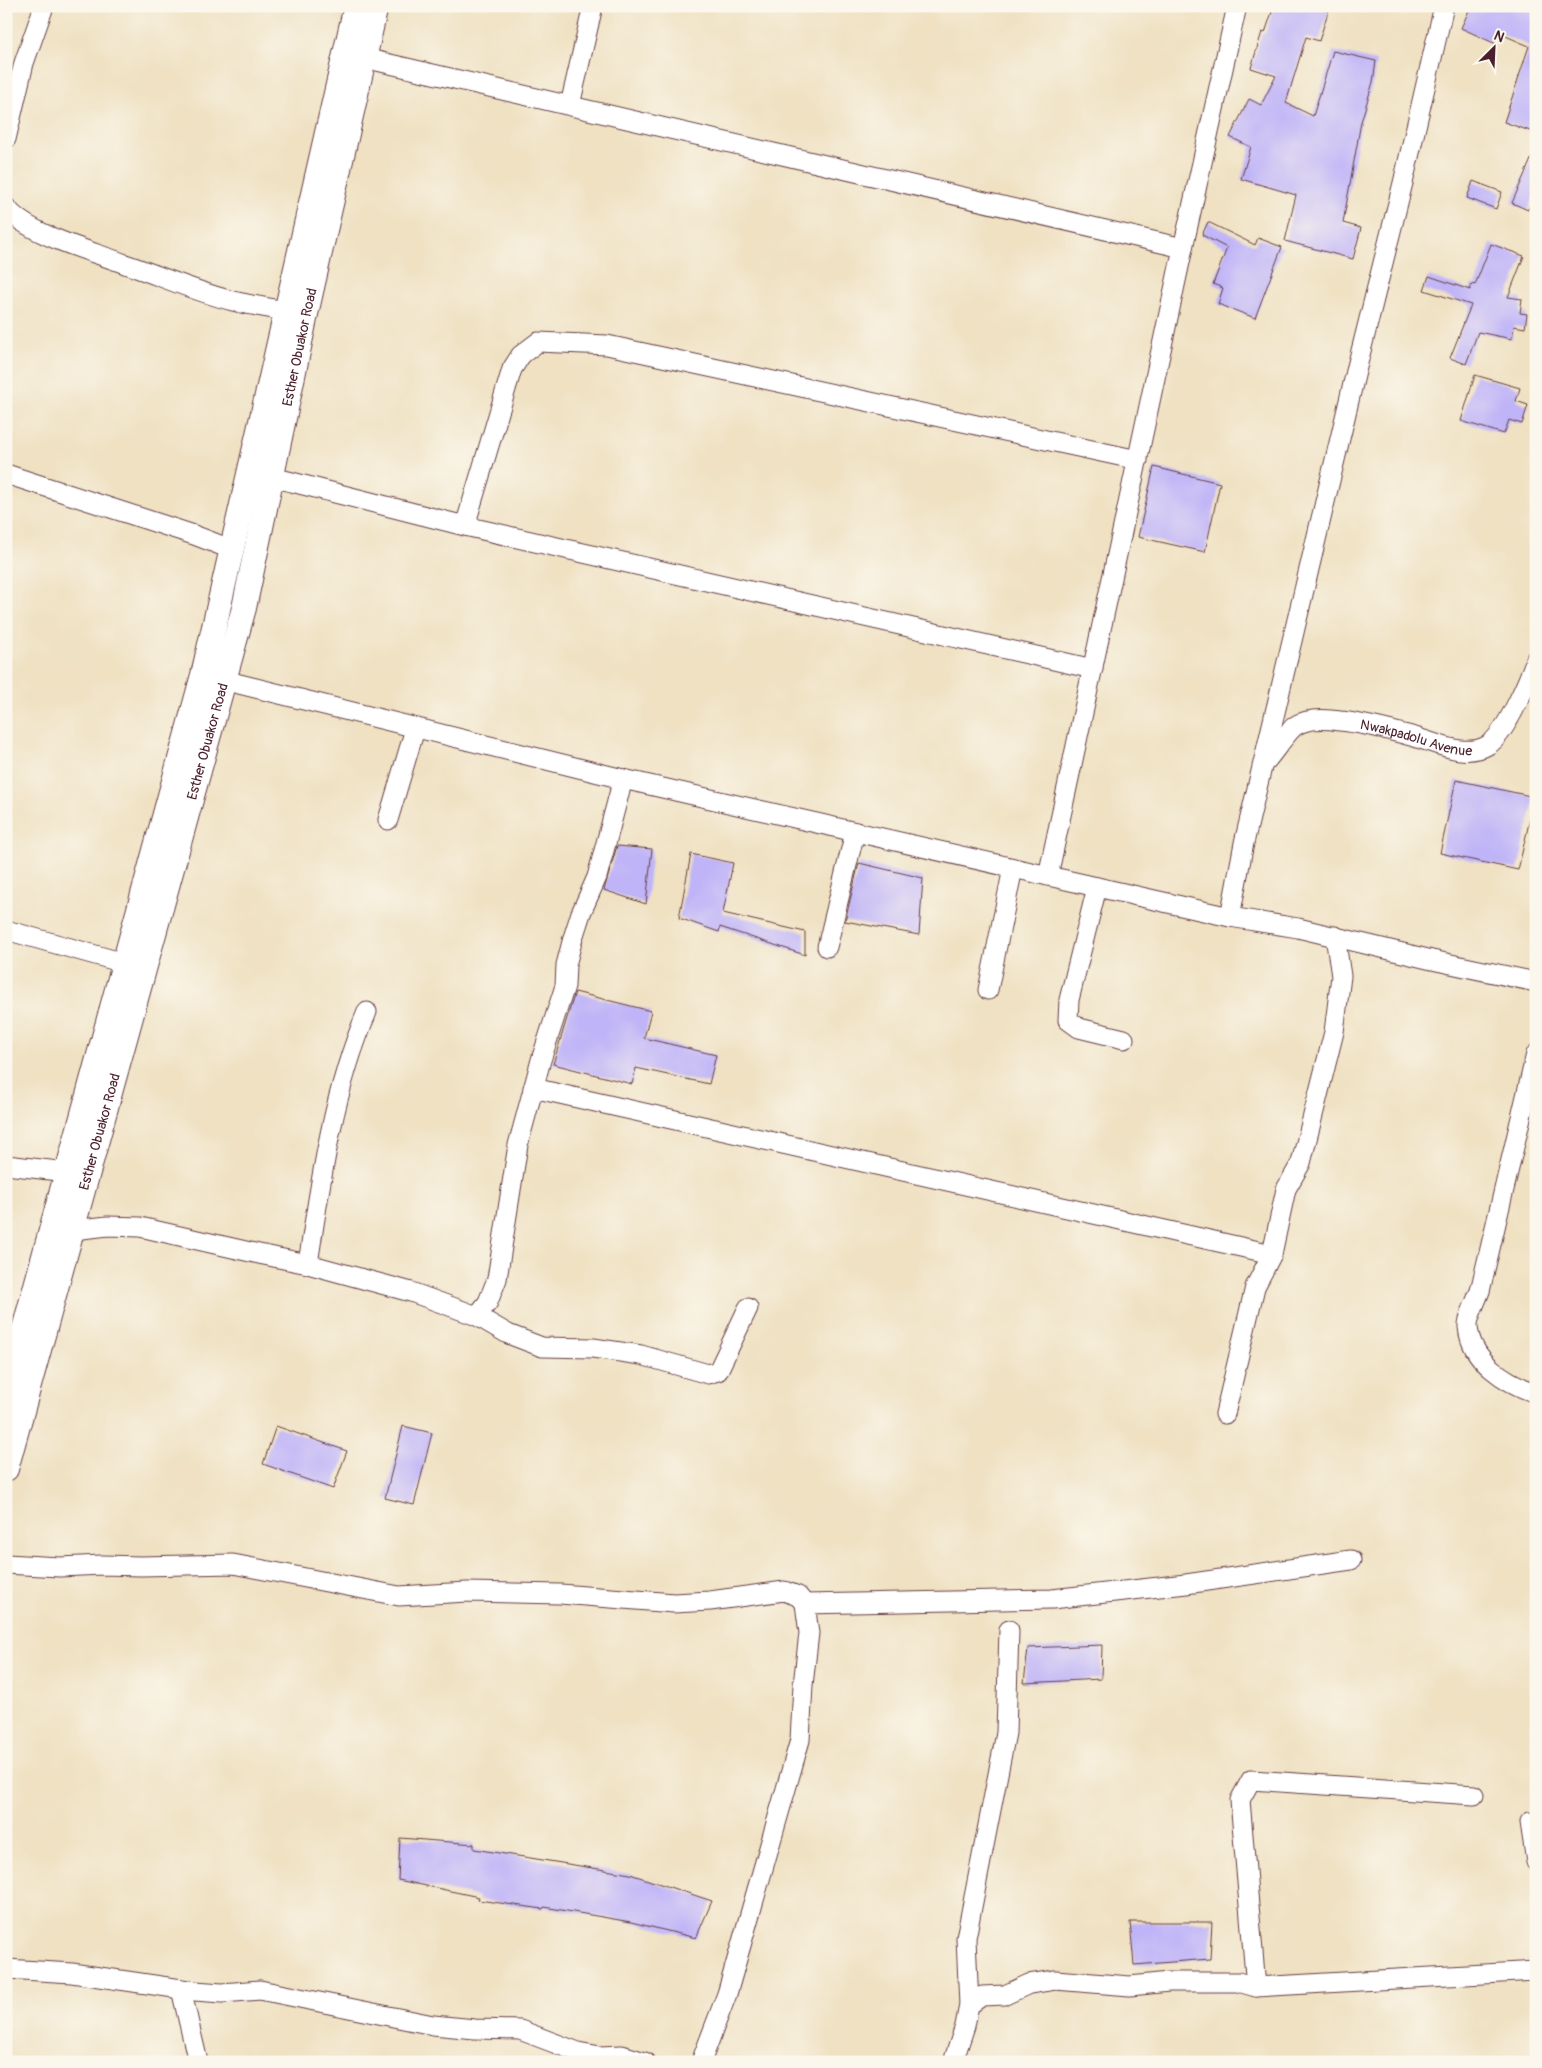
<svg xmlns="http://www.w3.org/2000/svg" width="1542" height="2068" font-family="Pangolin,sans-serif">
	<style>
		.building { fill: #bfb4f7 }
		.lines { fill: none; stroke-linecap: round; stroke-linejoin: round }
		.minor-casing { stroke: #633c42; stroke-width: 21 }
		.tertiary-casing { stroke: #633c42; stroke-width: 26 }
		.minor { stroke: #fff; stroke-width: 19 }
		.tertiary { stroke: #fff; stroke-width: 24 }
		.labels { text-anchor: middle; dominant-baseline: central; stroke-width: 5; stroke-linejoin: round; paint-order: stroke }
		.street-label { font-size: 14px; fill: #4a1f2b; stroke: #fbf7ec }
	</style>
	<rect width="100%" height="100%" fill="#fbf7ec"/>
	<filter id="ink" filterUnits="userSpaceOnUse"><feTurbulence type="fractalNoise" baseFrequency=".02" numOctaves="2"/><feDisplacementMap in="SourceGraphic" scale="10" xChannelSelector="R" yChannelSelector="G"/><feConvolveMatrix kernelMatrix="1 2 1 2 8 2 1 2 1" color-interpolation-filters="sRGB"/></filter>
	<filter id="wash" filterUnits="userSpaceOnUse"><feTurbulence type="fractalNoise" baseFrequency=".0096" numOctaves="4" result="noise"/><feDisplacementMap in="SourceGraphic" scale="20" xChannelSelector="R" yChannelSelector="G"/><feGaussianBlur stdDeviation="1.12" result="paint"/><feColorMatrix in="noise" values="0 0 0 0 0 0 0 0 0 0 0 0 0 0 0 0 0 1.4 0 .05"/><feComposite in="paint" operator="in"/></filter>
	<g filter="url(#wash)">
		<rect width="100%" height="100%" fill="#efe1c2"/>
		<g id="blocks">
			<g class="building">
				<path d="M1274,6H1320L1329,9L1319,41L1306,37L1286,103L1313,116L1333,51L1376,61L1373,82L1361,122L1343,223L1361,228L1353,259L1285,241L1296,195L1241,179L1251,147L1230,137L1249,99L1261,105L1276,76L1251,68L1262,32L1265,33Z"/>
				<path d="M1471,6H1536V133L1504,122L1529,46L1501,34L1496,44L1461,28Z"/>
				<path d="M1536,148V192L1528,210L1512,203Z"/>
				<path d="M1473,181L1502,192L1496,209L1467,198Z"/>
				<path d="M1208,222L1255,245L1258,238L1282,247L1255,318L1218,304L1223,288L1213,284L1227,248L1202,235Z"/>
				<path d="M1491,244L1524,256L1508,297L1522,299L1520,313L1527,314L1525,328L1514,326L1512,339L1478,332L1466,364L1450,358L1471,305L1424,290L1429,276L1470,290L1472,284L1475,285Z"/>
				<path d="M1475,375L1520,388L1516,401L1528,405L1522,424L1509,420L1504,434L1461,421Z"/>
				<path d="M1154,467L1220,483L1205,552L1138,537Z"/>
				<path d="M1456,780L1535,797L1518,870L1440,853Z"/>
				<path d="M617,846L652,849L646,904L604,890Z"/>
				<path d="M691,854L733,863L723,913L805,932V955L720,927L719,932L679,918Z"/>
				<path d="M859,863L923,878L919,935L845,921Z"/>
				<path d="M575,992L651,1011L644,1038L716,1055L709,1084L636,1068L632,1084L553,1064Z"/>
				<path d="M276,1426L347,1451L333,1489L263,1464Z"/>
				<path d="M403,1426L432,1433L414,1505L385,1498Z"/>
				<path d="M1102,1645L1101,1679L1024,1683L1028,1648Z"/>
				<path d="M400,1838L474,1844V1849L630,1874L712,1901L696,1938L631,1922L544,1907L543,1909L478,1900L479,1897L398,1880Z"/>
				<path d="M1130,1922H1212L1210,1959L1134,1965Z"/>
			</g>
		</g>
	</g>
	<g filter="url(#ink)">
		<use href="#blocks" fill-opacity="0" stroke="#633c42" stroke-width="1"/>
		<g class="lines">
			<defs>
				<g id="minor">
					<path d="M364,58C637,120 910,186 1183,248"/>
					<path d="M570,105L593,6"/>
					<path d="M6,139L24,63L44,6"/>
					<path d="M6,207C27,235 92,251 125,264C161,276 196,292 233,301C250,305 268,308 286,311"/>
					<path d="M6,474L194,535L233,550"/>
					<path d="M272,477L465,526L1093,669"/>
					<path d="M465,526L512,369L521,355L538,342L607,345L1138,460"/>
					<path d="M211,677L623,779L1097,887L1230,917L1298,928L1432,960L1536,982"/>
					<path id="s1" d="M1266,761C1273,753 1288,731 1295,726C1307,718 1327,719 1340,721C1364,723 1388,730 1411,736C1434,742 1465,759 1488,745C1506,734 1529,679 1536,659"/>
					<path d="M388,820L415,729"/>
					<path d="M1048,876L1183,248L1237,6"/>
					<path d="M1097,887L1069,1000L1068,1020L1079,1028L1124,1039"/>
					<path d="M1230,917L1244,843L1357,367L1403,183L1444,6"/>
					<path d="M6,930L124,963"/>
					<path d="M827,947L855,832"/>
					<path d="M988,990L1013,868"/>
					<path d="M1536,1054L1480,1291C1477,1299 1467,1319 1468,1327C1471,1361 1506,1383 1536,1393"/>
					<path d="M533,1088L1272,1254"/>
					<path d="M6,1165L67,1172"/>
					<path d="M73,1230L108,1226L140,1227L259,1254L308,1264L411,1292L477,1316L508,1334L542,1347L593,1348L641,1355L708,1374L718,1371L748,1308"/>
					<path d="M308,1264C321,1178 333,1092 367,1012"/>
					<path d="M477,1316L488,1302L497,1279L518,1145L541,1060L565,986L566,965L573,938L581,913L597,877L623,779"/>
					<path d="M1225,1414L1255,1287L1272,1254L1286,1189L1301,1163L1334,1032L1341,976L1335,936"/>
					<path d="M6,1564L60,1567L102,1565L141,1566L233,1564L399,1596L467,1592L560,1594L674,1603L710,1601L784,1591L798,1596L805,1604L809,1633L803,1685L800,1740L727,1994L701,2062"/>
					<path d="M805,1604L1052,1599L1186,1584L1351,1560"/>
					<path d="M1530,1822L1536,1862"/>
					<path d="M6,1969L72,1973L195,1991L222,1993L260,1990L433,2025L475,2029L520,2030L578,2052L600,2056L622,2055L645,2062"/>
					<path d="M1256,1987L1536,1971"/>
					<path d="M181,1989L198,2062"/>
					<path d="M969,2005L982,1996L1005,1995L1029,1984L1055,1980L1130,1986L1169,1982H1238L1256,1987L1240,1800L1251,1780L1474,1795"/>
					<path d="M953,2062L965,2026L969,2005L966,1938L1006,1733L1009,1630"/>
				</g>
				<g id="tertiary">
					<path d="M6,1395L203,675L356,6"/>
					<path id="s2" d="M6,1469L244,608L306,314L376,6"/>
				</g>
			</defs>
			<use href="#minor" class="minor-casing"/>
			<use href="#tertiary" class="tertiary-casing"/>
			<use href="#minor" class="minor"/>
			<use href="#tertiary" class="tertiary"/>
		</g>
	</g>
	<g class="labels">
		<g class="street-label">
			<text stroke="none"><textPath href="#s2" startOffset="1160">Esther Obuakor Road</textPath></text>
			<text stroke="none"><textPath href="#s1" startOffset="170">Nwakpadolu Avenue</textPath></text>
			<text stroke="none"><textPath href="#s2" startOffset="755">Esther Obuakor Road</textPath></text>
			<text stroke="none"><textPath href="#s2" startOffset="350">Esther Obuakor Road</textPath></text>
		</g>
	</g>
	<rect width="1542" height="2068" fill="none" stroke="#fbf7ec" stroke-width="25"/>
	<g transform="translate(1494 48) rotate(24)" stroke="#fbf7ec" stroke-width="4" paint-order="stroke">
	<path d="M0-4L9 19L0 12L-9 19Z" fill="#4a1f2b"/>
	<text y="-8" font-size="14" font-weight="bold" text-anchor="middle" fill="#4a1f2b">N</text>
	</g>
</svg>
